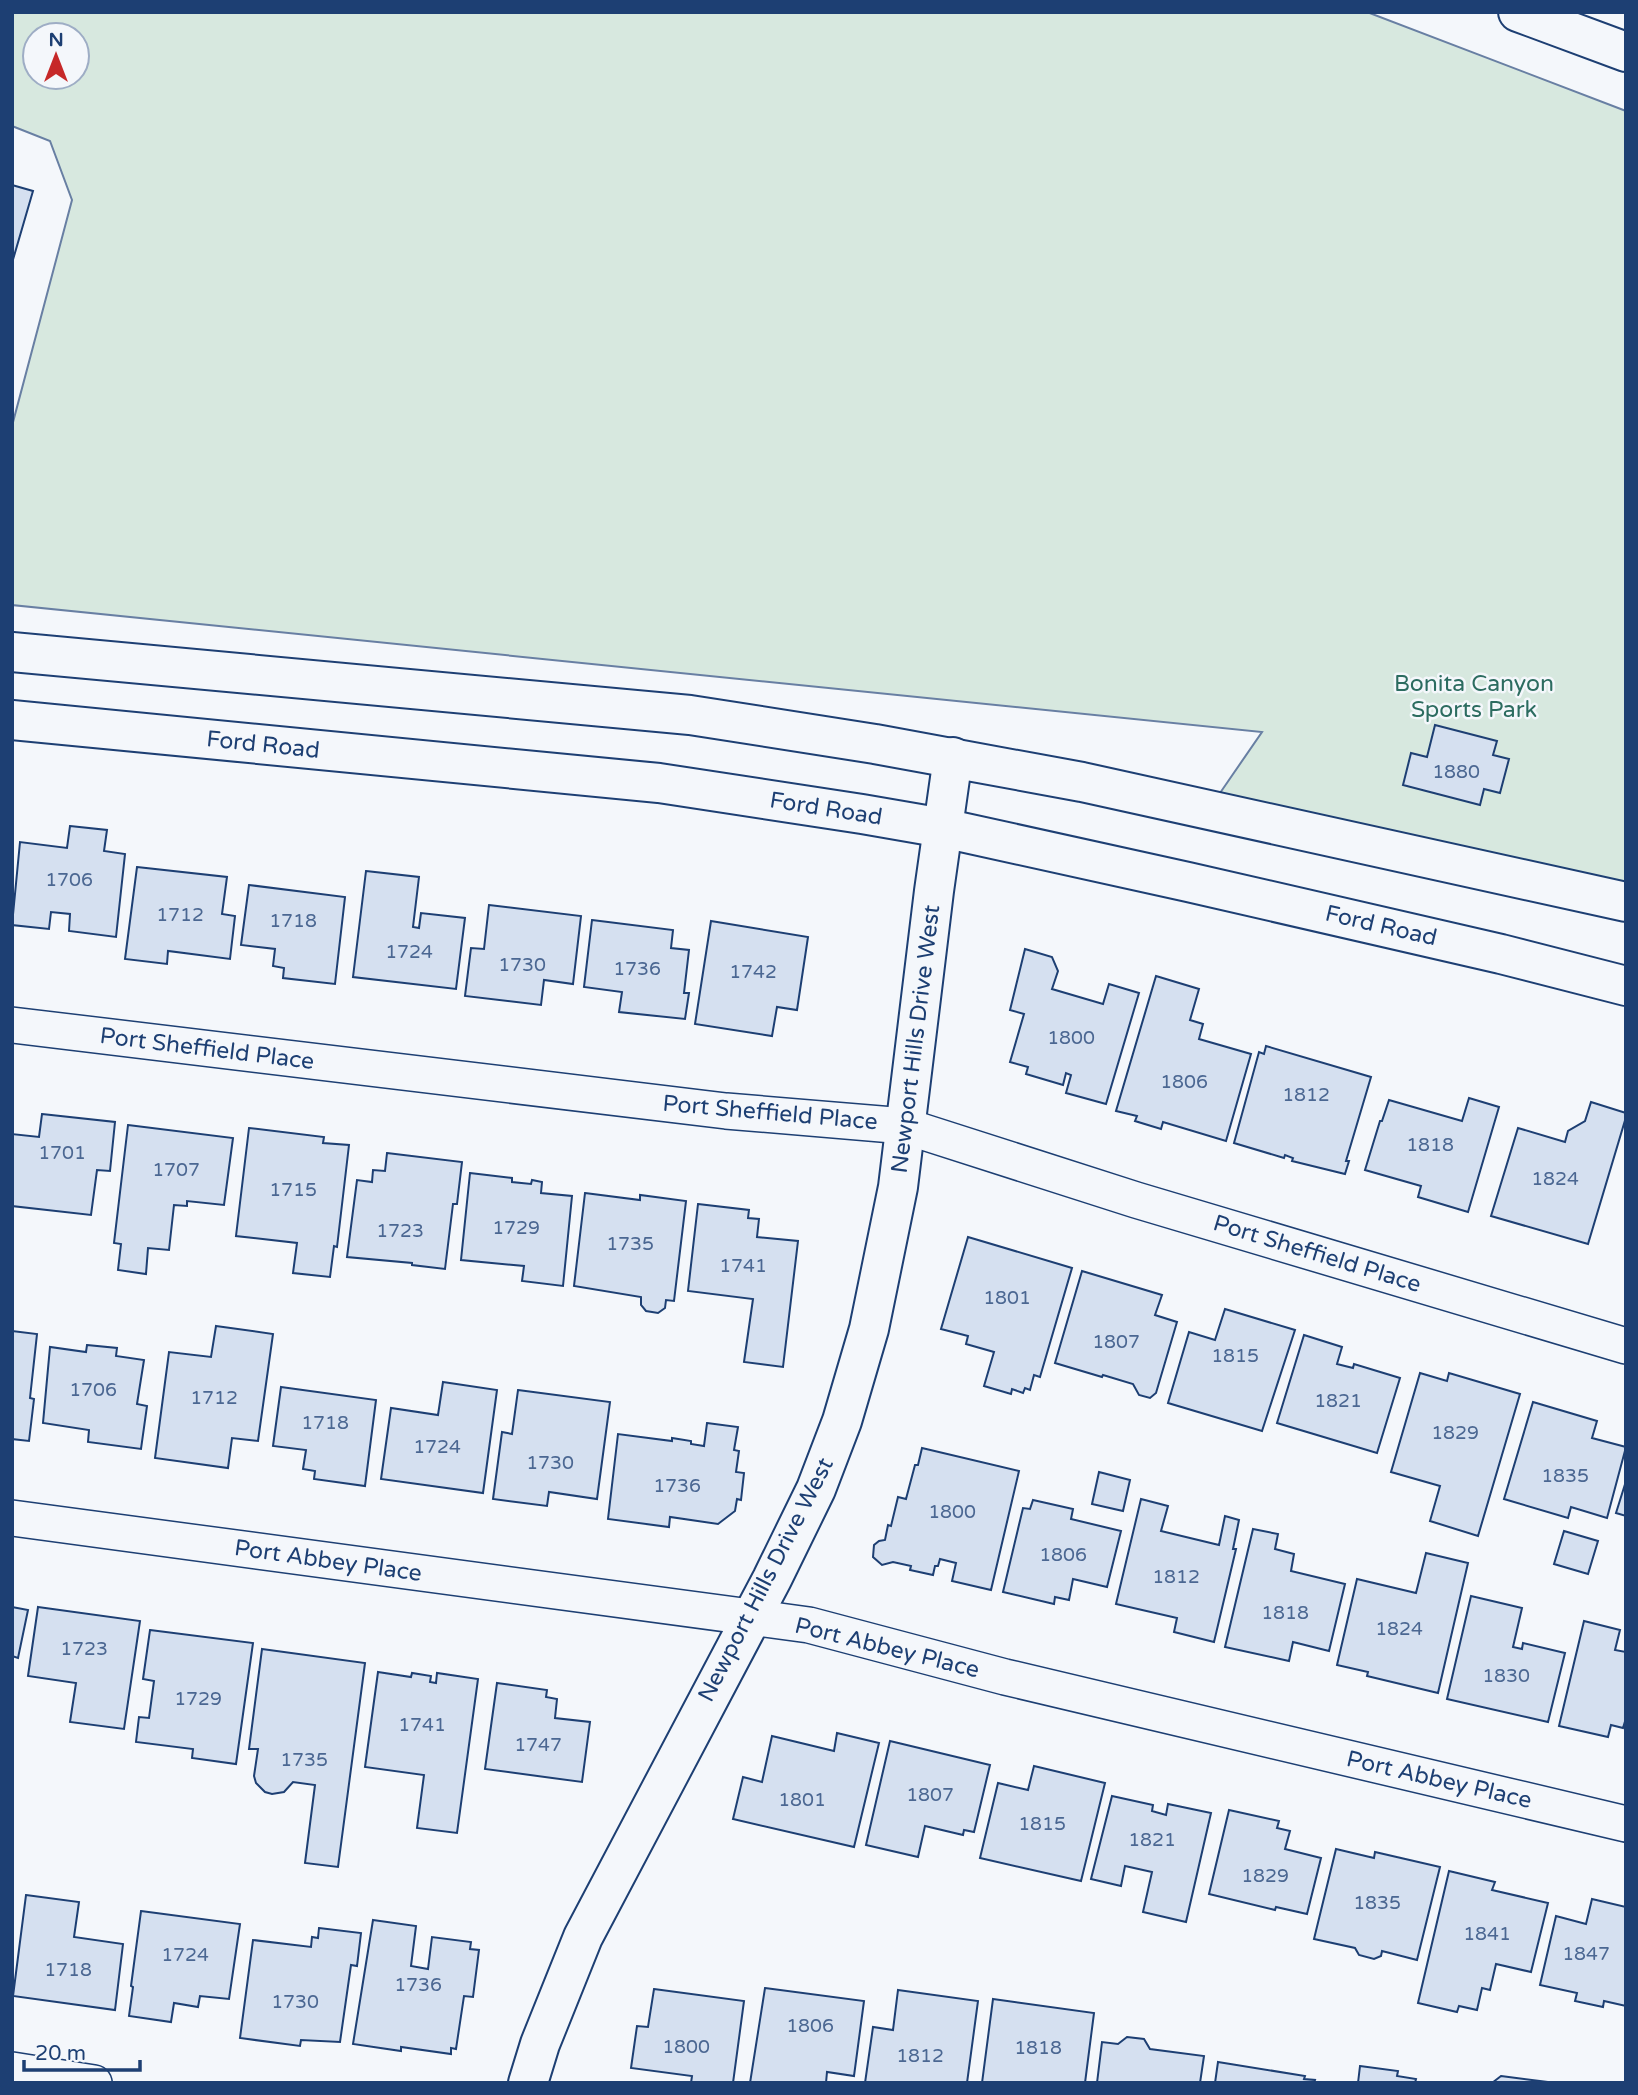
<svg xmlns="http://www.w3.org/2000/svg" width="1638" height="2095" font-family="'Varela Round',sans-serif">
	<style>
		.green { fill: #d7e8df; stroke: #687fa3; stroke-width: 2; fill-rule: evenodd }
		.building { fill: #d5e0f0; stroke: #1d3f73; stroke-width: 2 }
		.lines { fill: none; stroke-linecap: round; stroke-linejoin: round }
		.minor-casing { stroke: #1d3f73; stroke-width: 38 }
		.tertiary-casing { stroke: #1d3f73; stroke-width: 42 }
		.secondary-casing { stroke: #1d3f73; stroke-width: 42 }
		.minor { stroke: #f4f7fb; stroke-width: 35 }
		.tertiary { stroke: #f4f7fb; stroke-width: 38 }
		.secondary { stroke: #f4f7fb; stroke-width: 38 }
		.labels { text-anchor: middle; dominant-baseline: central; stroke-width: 5; stroke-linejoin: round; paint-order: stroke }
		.number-label { font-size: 19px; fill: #4b6792 }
		.park-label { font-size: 23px; fill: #2c6c60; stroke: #f4f7fb }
		.street-label { font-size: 23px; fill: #1d3f73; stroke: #f4f7fb }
	</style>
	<rect width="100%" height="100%" fill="#f4f7fb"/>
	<path class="green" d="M12,12H1367L1626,111V892L1220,793L1262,732L12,605V426L72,200L50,141L12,126ZM35,35H77V77H35Z"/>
	<g class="building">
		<path d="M12,185L33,191L12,263Z"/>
		<path d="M1435,725L1497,741L1493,755L1509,759L1500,793L1484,789L1480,805L1403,785L1411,753L1427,757Z"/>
		<path d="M70,826L107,830L104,851L125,854L116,937L69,931L70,914L51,912L49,929L12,925L20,842L67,848Z"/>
		<path d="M137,867L227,877L222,914L235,916L230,959L168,951L167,964L125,959Z"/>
		<path d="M366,871L419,877L413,927L419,928L421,913L465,918L456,989L353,977Z"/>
		<path d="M249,885L345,897L335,984L283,978L284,968L273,966L275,949L241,945Z"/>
		<path d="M489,905L581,916L573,984L544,980L541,1005L465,996L471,948L484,949Z"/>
		<path d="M592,920L673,930L671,948L689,950L684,993H689L685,1019L619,1012L622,992L584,987Z"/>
		<path d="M711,921L808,937L797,1010L777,1007L772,1036L695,1024Z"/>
		<path d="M1025,949L1052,957L1058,971L1052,989L1103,1004L1109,984L1139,993L1106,1104L1066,1093L1071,1075L1066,1073L1063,1085L1026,1074L1028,1067L1010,1062L1024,1014L1010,1010Z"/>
		<path d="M1156,976L1199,989L1190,1020L1203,1024L1199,1039L1251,1054L1226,1141L1163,1122L1161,1129L1135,1121L1137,1116L1116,1111Z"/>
		<path d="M1266,1046L1371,1077L1346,1161H1349L1345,1174L1292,1161L1293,1158L1285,1155L1284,1158L1234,1143L1259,1052L1264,1054Z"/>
		<path d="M1469,1098L1499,1107L1468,1212L1418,1197L1421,1186L1365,1170L1380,1121H1382L1389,1100L1462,1121Z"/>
		<path d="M1591,1102L1626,1113V1117L1588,1244L1491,1216L1518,1128L1565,1142L1568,1131L1585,1121Z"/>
		<path d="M42,1114L115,1122L110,1171L97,1170L91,1215L12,1206V1134L39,1137Z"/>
		<path d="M128,1125L233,1138L224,1205L187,1201V1206L174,1205L169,1250L148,1248L146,1274L118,1270L121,1244L114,1243Z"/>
		<path d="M249,1128L324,1137L323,1143L349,1145L337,1247L334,1246L330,1277L293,1273L297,1243L236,1236Z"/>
		<path d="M387,1153L462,1162L457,1204H453L445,1269L412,1265V1263L347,1257L357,1180L372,1182L373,1170L385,1171Z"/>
		<path d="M470,1173L512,1178V1182L531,1184L532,1180L542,1182L541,1193L572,1196L563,1286L522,1281L524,1266L461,1260Z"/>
		<path d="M585,1193L640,1200V1195L686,1201L674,1301L666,1300L665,1308L658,1313L646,1311L641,1305V1297L574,1286Z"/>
		<path d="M698,1204L749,1210L748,1218L759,1219L757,1237L798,1241L783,1367L744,1362L753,1299L688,1291Z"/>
		<path d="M968,1237L1072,1268L1040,1377L1034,1375L1030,1390L1025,1388L1023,1393L1012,1389L1011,1394L984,1386L994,1352L966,1344L968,1336L941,1329Z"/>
		<path d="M1082,1271L1162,1295L1155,1315L1177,1322L1156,1393L1150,1398L1139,1395L1133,1384L1103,1375L1102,1377L1055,1363Z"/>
		<path d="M1225,1309L1295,1330L1262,1431L1168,1403L1189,1332L1215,1340Z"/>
		<path d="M216,1326L273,1334L258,1441L232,1438L228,1468L155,1458L169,1352L211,1357Z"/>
		<path d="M12,1331L37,1334L30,1398L34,1399L29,1441L12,1439Z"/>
		<path d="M1304,1335L1342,1347L1337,1364L1353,1368L1354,1364L1400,1378L1377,1453L1277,1423Z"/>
		<path d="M87,1345L117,1348L116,1356L144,1360L137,1404L147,1406L141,1449L88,1442L89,1430L43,1423L50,1347L86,1352Z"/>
		<path d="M1420,1373L1447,1381L1449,1373L1520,1394L1478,1536L1430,1521L1440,1486L1391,1472Z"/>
		<path d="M443,1382L497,1390L483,1493L381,1479L391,1408L438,1415Z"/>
		<path d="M281,1387L376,1400L365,1486L314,1479L315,1471L303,1469L306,1450L273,1446Z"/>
		<path d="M518,1390L610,1402L597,1499L549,1492L547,1506L493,1499L502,1432L512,1434Z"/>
		<path d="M1533,1402L1597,1421L1592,1438L1626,1447L1607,1518L1571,1507L1568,1518L1504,1499Z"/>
		<path d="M707,1423L738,1427L734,1450L739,1451L736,1472L744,1473L741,1500L737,1499L735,1511L718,1524L670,1517L669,1527L608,1519L618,1434L672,1441V1438L691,1441V1444L704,1446Z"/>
		<path d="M922,1448L1019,1471L991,1590L952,1581L956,1563L940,1559L938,1566H935L933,1575L910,1570L911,1566L893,1562L882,1565L873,1557L874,1545L879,1541L885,1540L888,1525L891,1526L898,1497L906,1499L915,1465H918Z"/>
		<path d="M1099,1472L1130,1480L1123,1511L1092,1504Z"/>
		<path d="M1626,1481V1516L1616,1513Z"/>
		<path d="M1141,1499L1168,1506L1161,1531L1219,1545L1225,1516L1239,1520L1233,1549H1236L1214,1642L1174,1632L1177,1618L1116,1604Z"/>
		<path d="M1033,1500L1073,1509L1071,1519L1121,1531L1107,1587L1073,1579L1069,1600L1055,1597L1054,1604L1003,1592L1023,1508L1030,1509Z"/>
		<path d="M1253,1529L1278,1534L1275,1549L1294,1554L1291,1571L1345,1584L1329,1651L1293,1642L1289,1661L1225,1647Z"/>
		<path d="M1564,1531L1598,1541L1588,1574L1554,1564Z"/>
		<path d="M1426,1553L1468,1563L1438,1693L1367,1676L1368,1672L1337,1665L1357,1579L1416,1593Z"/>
		<path d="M1471,1596L1522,1608L1513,1647L1522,1649L1523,1643L1565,1653L1548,1722L1447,1699Z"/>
		<path d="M12,1607L28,1610L18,1658L12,1656Z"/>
		<path d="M38,1607L140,1621L124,1729L70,1722L76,1683L28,1676Z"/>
		<path d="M1584,1621L1620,1630L1615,1650L1626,1652V1718L1623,1728L1611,1725L1608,1737L1559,1726Z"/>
		<path d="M150,1630L253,1643L236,1764L192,1758L193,1749L136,1742L139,1717L149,1718L154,1681L143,1679Z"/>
		<path d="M262,1649L365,1663L338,1867L305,1863L315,1785L293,1782L284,1792L272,1794L265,1792L256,1783L254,1776L258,1749H249Z"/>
		<path d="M378,1672L411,1677L412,1673L431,1676L430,1682L436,1683L437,1673L478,1679L457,1833L417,1828L424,1775L365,1767Z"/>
		<path d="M497,1683L547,1690L546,1697L557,1699L555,1718L590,1722L582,1782L485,1769Z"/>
		<path d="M837,1733L879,1743L854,1847L733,1819L743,1777L762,1782L772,1736L834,1751Z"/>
		<path d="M890,1741L990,1765L974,1832L964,1830L963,1835L925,1826L918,1857L866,1845Z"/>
		<path d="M1034,1766L1105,1783L1081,1881L980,1858L998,1783L1028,1790Z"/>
		<path d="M1112,1796L1153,1805L1152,1811L1166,1815L1168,1804L1211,1813L1186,1922L1143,1912L1152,1872L1125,1866L1121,1886L1091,1879Z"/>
		<path d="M1229,1810L1279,1821L1277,1828L1290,1831L1285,1849L1321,1858L1307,1914L1276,1907L1275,1910L1209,1894Z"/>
		<path d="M1336,1849L1374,1858L1375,1852L1440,1867L1417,1960L1382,1951L1381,1956L1374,1959L1359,1955L1355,1948L1314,1939Z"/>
		<path d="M1449,1871L1495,1882L1492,1890L1548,1903L1531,1972L1496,1964L1490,1990L1482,1988L1477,2010L1459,2006L1457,2012L1418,2003Z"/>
		<path d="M26,1895L79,1902L74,1937L123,1944L115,2010L13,1996Z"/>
		<path d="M1592,1899L1626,1907V2006L1604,2001L1603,2007L1575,2001L1577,1993L1540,1985L1556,1916L1586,1924Z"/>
		<path d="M141,1911L240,1924L229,1999L200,1996L198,2007L174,2003L171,2022L129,2016L133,1987L131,1986Z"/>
		<path d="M373,1920L416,1926L411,1966L428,1969L432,1937L471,1942L470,1949L479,1950L473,1997L464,1996L456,2049L451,2048V2054L401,2047V2051L353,2044Z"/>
		<path d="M319,1928L361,1933L357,1966L351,1965L340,2042L301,2040L300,2046L240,2038L253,1940L311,1947L312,1937L318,1938Z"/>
		<path d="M765,1988L864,2001L854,2076L827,2072L826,2083H750Z"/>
		<path d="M654,1989L744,2001L733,2083H691L692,2076L631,2068L637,2026L648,2027Z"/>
		<path d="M898,1990L978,2001L967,2083H865L873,2027L893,2030Z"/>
		<path d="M993,1999L1094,2013L1085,2083H982Z"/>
		<path d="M1127,2037L1144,2039L1150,2049L1204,2056L1200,2083H1097L1102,2042L1118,2044Z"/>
		<path d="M1218,2062L1305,2076L1304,2079L1315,2080L1314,2083H1215Z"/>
		<path d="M1360,2066L1398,2071L1397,2076L1416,2079L1415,2083H1358Z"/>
		<path d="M1501,2076L1547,2082V2083H1492Z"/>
	</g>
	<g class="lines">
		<defs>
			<g id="minor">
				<path d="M12,1025L726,1111L905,1126L1136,1200L1626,1346"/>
				<path d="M12,1518L809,1625L1005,1677L1626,1824"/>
				<path d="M12,2070L94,2083"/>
			</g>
			<g id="tertiary">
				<path d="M12,652L690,715L875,744L1082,782L1626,902"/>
				<path d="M12,720L659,783L862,814L943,828L1188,882L1501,954L1626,986"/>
				<path d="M528,2083L540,2044L583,1937L772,1579L816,1489L842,1421L869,1329L898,1187L934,891L953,757"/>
			</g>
			<path id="secondary" d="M1518,12L1626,52"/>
		</defs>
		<use href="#minor" class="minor-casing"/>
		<use href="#tertiary" class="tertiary-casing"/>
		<use href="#secondary" class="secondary-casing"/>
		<use href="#minor" class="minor"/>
		<use href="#tertiary" class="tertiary"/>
		<use href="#secondary" class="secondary"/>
	</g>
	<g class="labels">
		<g class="number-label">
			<text x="1456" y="772">1880</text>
			<text x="69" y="880">1706</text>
			<text x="180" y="915">1712</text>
			<text x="293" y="921">1718</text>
			<text x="409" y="952">1724</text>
			<text x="522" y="965">1730</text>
			<text x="637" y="969">1736</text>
			<text x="753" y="972">1742</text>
			<text x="1071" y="1038">1800</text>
			<text x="1184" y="1082">1806</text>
			<text x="1306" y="1095">1812</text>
			<text x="1430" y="1145">1818</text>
			<text x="62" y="1153">1701</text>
			<text x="176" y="1170">1707</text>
			<text x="1555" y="1179">1824</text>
			<text x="293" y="1190">1715</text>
			<text x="516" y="1228">1729</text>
			<text x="400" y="1231">1723</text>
			<text x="630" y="1244">1735</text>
			<text x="743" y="1266">1741</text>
			<text x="1007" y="1298">1801</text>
			<text x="1116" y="1342">1807</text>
			<text x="1235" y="1356">1815</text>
			<text x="93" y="1390">1706</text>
			<text x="214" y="1398">1712</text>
			<text x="1338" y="1401">1821</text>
			<text x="325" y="1423">1718</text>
			<text x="1455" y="1433">1829</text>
			<text x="437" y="1447">1724</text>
			<text x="550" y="1463">1730</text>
			<text x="1565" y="1476">1835</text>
			<text x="677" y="1486">1736</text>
			<text x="952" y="1512">1800</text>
			<text x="1063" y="1555">1806</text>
			<text x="1176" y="1577">1812</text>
			<text x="1285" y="1613">1818</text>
			<text x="1399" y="1629">1824</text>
			<text x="84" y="1649">1723</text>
			<text x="1506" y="1676">1830</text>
			<text x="198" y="1699">1729</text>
			<text x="422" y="1725">1741</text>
			<text x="538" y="1745">1747</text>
			<text x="304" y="1760">1735</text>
			<text x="930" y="1795">1807</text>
			<text x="802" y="1800">1801</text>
			<text x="1042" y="1824">1815</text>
			<text x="1152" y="1840">1821</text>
			<text x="1265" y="1876">1829</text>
			<text x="1377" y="1903">1835</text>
			<text x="1487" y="1934">1841</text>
			<text x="1586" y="1954">1847</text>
			<text x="185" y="1955">1724</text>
			<text x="68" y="1970">1718</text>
			<text x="418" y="1985">1736</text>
			<text x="295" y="2002">1730</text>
			<text x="810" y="2026">1806</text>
			<text x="686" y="2047">1800</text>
			<text x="1038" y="2048">1818</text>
			<text x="920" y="2056">1812</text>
		</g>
		<g class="park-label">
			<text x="1474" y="684">Bonita Canyon<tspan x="1474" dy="26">Sports Park</tspan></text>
		</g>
		<g class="street-label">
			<text transform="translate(263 745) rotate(6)">Ford Road</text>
			<text transform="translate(826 809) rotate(9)">Ford Road</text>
			<text transform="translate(1381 926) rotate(13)">Ford Road</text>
			<text transform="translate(916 1039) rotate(-83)">Newport Hills Drive West</text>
			<text transform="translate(207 1049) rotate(7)">Port Sheffield Place</text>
			<text transform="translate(770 1113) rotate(5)">Port Sheffield Place</text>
			<text transform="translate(1317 1254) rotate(17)">Port Sheffield Place</text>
			<text transform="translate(328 1561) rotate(8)">Port Abbey Place</text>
			<text transform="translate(766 1580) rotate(-63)">Newport Hills Drive West</text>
			<text transform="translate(887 1648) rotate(14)">Port Abbey Place</text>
			<text transform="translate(1439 1780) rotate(13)">Port Abbey Place</text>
		</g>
	</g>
	<rect width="1638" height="2095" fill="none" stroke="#1d3f73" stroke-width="28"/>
	<g transform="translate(56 56)"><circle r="33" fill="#f4f7fb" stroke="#9eadc5" stroke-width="2"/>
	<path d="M0-5L12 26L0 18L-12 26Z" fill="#c62828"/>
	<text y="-10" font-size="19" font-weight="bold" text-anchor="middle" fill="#1d3f73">N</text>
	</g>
	<path d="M24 2060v10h116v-10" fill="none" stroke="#1d3f73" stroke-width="3.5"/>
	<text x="35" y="2060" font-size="21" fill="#1d3f73" stroke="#f4f7fb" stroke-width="5" paint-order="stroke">20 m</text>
</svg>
